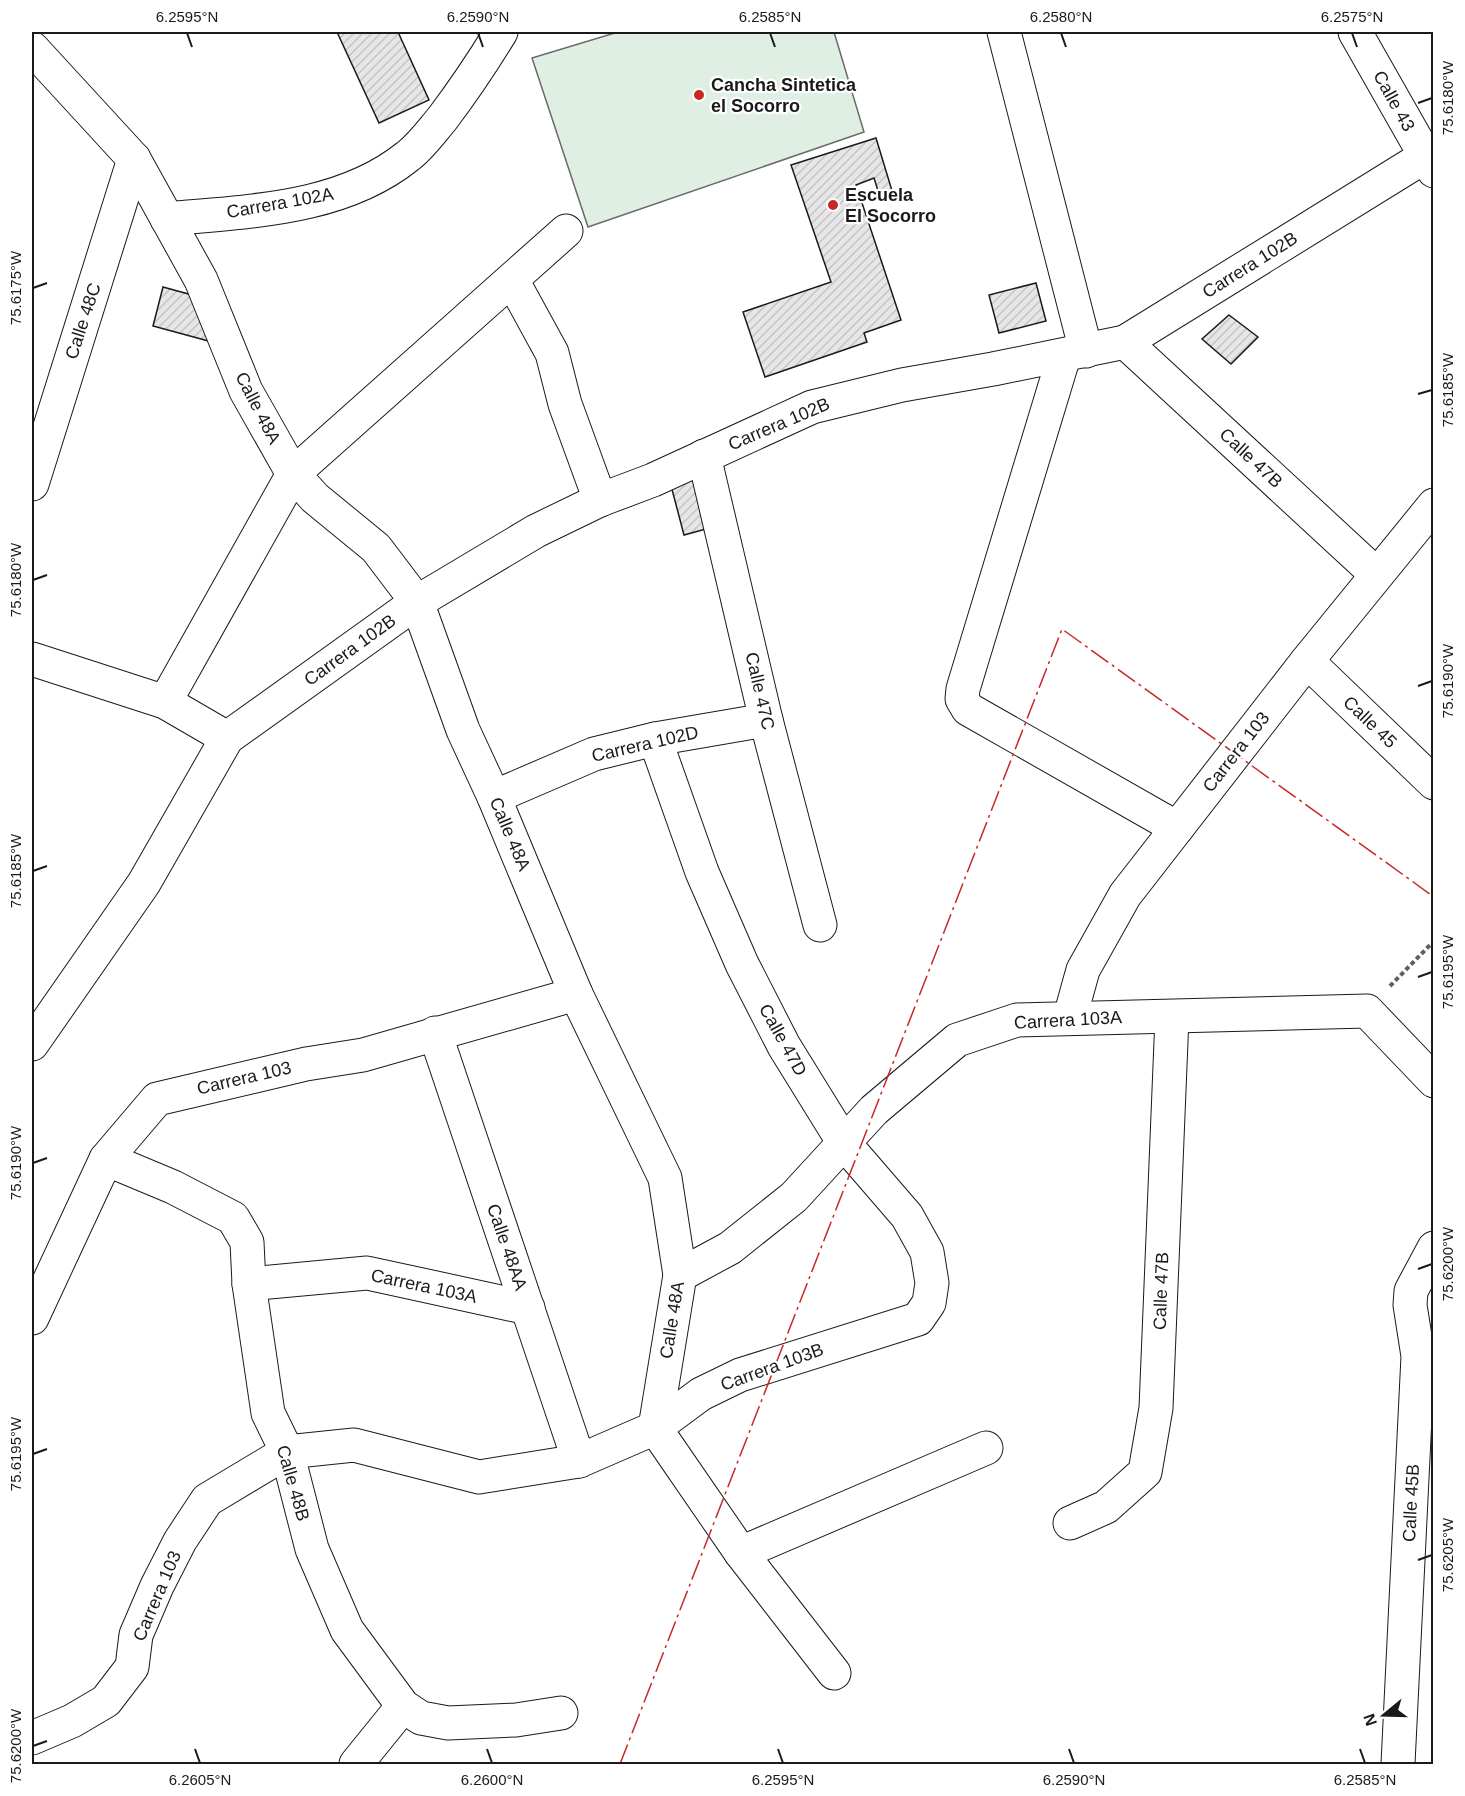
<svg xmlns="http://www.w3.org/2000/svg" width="1465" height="1796" font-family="Arial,sans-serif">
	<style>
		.garden { fill: #e0efe3; stroke: #6a6a6a; stroke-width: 1.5 }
		.building { fill: url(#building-hatch); stroke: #1a1a1a; stroke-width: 1.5 }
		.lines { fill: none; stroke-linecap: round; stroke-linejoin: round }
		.minor-casing { stroke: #1a1a1a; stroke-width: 35 }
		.path { stroke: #5f5f5f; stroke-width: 4; stroke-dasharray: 4.5 3; stroke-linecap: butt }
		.minor { stroke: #fff; stroke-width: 33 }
		.power { stroke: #c62828; stroke-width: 1.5; stroke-dasharray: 21 4.5 3 4.5; stroke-linecap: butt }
		.ticks { fill: none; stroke: #1a1a1a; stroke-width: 2 }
		.poi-dot { fill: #c62828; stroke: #fff; stroke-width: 2 }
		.labels { text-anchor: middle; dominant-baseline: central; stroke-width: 4.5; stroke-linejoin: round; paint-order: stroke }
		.poi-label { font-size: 18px; font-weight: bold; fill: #1a1a1a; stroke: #fff; text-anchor: start }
		.street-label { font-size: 18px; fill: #1a1a1a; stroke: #fff }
		.neatline { fill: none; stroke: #1a1a1a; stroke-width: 2 }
		.ticks-label { font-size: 15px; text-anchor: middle; fill: #1a1a1a }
	</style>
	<defs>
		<pattern id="building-hatch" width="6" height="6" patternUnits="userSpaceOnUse" patternTransform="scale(1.5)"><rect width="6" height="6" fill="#e6e6e6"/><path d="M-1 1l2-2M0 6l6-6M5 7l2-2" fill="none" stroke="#c5c5c5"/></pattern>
	</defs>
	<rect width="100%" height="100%" fill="#fff"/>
	<path class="garden" d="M618,32H834L864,132L588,227L532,58Z"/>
	<g class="building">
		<path d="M337,32H398L429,100L379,123Z"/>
		<path d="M876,138L893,194L880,197L874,178L856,185L901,320L864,333L867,342L765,377L743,312L831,282L791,165Z"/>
		<path d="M1036,283L1046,321L999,333L989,295Z"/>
		<path d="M163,287L203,298L227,346L153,326Z"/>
		<path d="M1229,315L1258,337L1231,364L1202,339Z"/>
		<path d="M701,469L717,526L684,535L669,478Z"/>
	</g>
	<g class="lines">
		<defs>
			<g id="minor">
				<path d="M1004,32L1086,351"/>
				<path d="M1355,32L1434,171"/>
				<path d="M32,48L134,159L201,280L246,391L293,474L315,498L376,548L417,602L463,730L494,797L576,994L665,1178L680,1275L655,1428L741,1553L834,1673"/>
				<path d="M167,219C249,211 341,210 408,156C421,146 431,132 442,119C464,90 482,63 501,32"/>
				<path d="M512,280L552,353L565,404L600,500"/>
				<path d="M1125,342L1376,574"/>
				<path d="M1064,356L963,689L962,699L968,709L1177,828"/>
				<path d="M704,456L766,720L820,925"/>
				<path d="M32,484L134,159"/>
				<path d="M32,659L165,702L227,738"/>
				<path d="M1307,661L1434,783"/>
				<path d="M165,702L293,474L566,231"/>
				<path d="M494,797L594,754L655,739L766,720"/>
				<path d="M1070,1017L1083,970L1125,895L1307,661L1434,505"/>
				<path d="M435,1033L579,1461"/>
				<path d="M32,1044L144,883L227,738L417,602L536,531L600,500L653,480L812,407L902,385L993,369L1125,342L1424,157"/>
				<path d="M106,1159L173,1187L233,1218L247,1242L249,1284L268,1413L287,1452L312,1549L347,1630L403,1706L421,1718L448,1723L516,1720L561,1713"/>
				<path d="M680,1275L730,1248L794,1197L874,1110L957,1040L1017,1020L1367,1011L1434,1081"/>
				<path d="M249,1284L367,1273L528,1308"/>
				<path d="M32,1318L106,1159L157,1099L306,1064L363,1055L576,994"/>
				<path d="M1070,1523L1106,1507L1145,1472L1156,1408L1172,1017"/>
				<path d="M741,1553L986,1448"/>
				<path d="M32,1738L72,1721L106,1701L132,1667L136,1635L157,1586L180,1541L207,1500L287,1452L354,1445L479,1477L579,1461L655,1428L701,1394L740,1375L918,1319L929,1303L932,1283L927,1252L907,1216L844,1143L784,1046L742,964L702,872L655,739"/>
				<path d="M356,1764L403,1706"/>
				<path d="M1398,1764L1418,1356L1410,1305L1411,1291L1434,1248"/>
			</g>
		</defs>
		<use href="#minor" class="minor-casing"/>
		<path class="path" d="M1390,986L1434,941"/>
		<use href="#minor" class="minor"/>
		<path class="power" d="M620,1764L1062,629L1434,897"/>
	</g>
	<path class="ticks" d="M187,33L192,47M478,33L483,47M770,33L775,47M1061,33L1066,47M1352,33L1357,47M1418,103L1432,98M33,288L47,283M1418,394L1432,390M33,580L47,575M1418,686L1432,681M33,871L47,866M1418,977L1432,972M33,1163L47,1158M1418,1269L1432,1264M33,1454L47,1449M1418,1560L1432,1555M33,1746L47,1741M195,1749L200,1763M487,1749L492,1763M778,1749L783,1763M1069,1749L1074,1763M1360,1749L1365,1763"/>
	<g class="poi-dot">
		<circle cx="699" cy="95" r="6"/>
		<circle cx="833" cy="205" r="6"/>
	</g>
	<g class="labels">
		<g class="poi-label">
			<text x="711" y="85">Cancha Sintetica<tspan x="711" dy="21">el Socorro</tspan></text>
			<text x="845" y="195">Escuela<tspan x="845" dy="21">El Socorro</tspan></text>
		</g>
		<g class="street-label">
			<text transform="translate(1394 101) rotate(61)">Calle 43</text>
			<text transform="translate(280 203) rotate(-10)">Carrera 102A</text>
			<text transform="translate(1250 265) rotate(-32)">Carrera 102B</text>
			<text transform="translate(83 321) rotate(-72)">Calle 48C</text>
			<text transform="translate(258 408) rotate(63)">Calle 48A</text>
			<text transform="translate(779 424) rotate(-23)">Carrera 102B</text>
			<text transform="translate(1251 458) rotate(43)">Calle 47B</text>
			<text transform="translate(350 650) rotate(-36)">Carrera 102B</text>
			<text transform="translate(760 691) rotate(77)">Calle 47C</text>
			<text transform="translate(1370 722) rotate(44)">Calle 45</text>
			<text transform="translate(645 744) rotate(-13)">Carrera 102D</text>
			<text transform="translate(1236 752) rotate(-52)">Carrera 103</text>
			<text transform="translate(510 834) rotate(67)">Calle 48A</text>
			<text transform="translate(1068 1020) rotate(-3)">Carrera 103A</text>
			<text transform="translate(783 1040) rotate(61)">Calle 47D</text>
			<text transform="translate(244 1078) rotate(-13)">Carrera 103</text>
			<text transform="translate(507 1247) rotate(71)">Calle 48AA</text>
			<text transform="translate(424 1286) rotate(12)">Carrera 103A</text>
			<text transform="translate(1161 1291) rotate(-88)">Calle 47B</text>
			<text transform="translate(672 1320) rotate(-81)">Calle 48A</text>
			<text transform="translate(772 1367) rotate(-20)">Carrera 103B</text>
			<text transform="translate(293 1483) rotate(74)">Calle 48B</text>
			<text transform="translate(1411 1503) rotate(-87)">Calle 45B</text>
			<text transform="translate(157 1596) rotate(-67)">Carrera 103</text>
		</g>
	</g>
	<rect width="1465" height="1796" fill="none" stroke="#ffffff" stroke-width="66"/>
	<g transform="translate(1384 1715) rotate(251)" stroke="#ffffff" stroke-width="4.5" paint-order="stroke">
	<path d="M0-4.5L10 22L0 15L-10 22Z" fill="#1a1a1a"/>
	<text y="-9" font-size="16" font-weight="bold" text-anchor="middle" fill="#1a1a1a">N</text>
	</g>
	<rect x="33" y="33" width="1399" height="1730" class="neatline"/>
	<g class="ticks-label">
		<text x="187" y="22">6.2595°N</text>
		<text x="478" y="22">6.2590°N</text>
		<text x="770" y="22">6.2585°N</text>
		<text x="1061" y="22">6.2580°N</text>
		<text x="1352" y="22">6.2575°N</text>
		<text transform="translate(1448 98) rotate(-90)" y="5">75.6180°W</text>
		<text transform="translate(16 288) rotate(-90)" y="5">75.6175°W</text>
		<text transform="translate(1448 390) rotate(-90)" y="5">75.6185°W</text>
		<text transform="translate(16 580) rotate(-90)" y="5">75.6180°W</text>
		<text transform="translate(1448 681) rotate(-90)" y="5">75.6190°W</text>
		<text transform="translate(16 871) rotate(-90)" y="5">75.6185°W</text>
		<text transform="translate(1448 972) rotate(-90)" y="5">75.6195°W</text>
		<text transform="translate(16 1163) rotate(-90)" y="5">75.6190°W</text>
		<text transform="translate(1448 1264) rotate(-90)" y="5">75.6200°W</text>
		<text transform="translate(16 1454) rotate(-90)" y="5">75.6195°W</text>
		<text transform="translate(1448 1555) rotate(-90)" y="5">75.6205°W</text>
		<text transform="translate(16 1746) rotate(-90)" y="5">75.6200°W</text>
		<text x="200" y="1785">6.2605°N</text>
		<text x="492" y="1785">6.2600°N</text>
		<text x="783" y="1785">6.2595°N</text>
		<text x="1074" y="1785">6.2590°N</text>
		<text x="1365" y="1785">6.2585°N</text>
	</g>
</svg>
